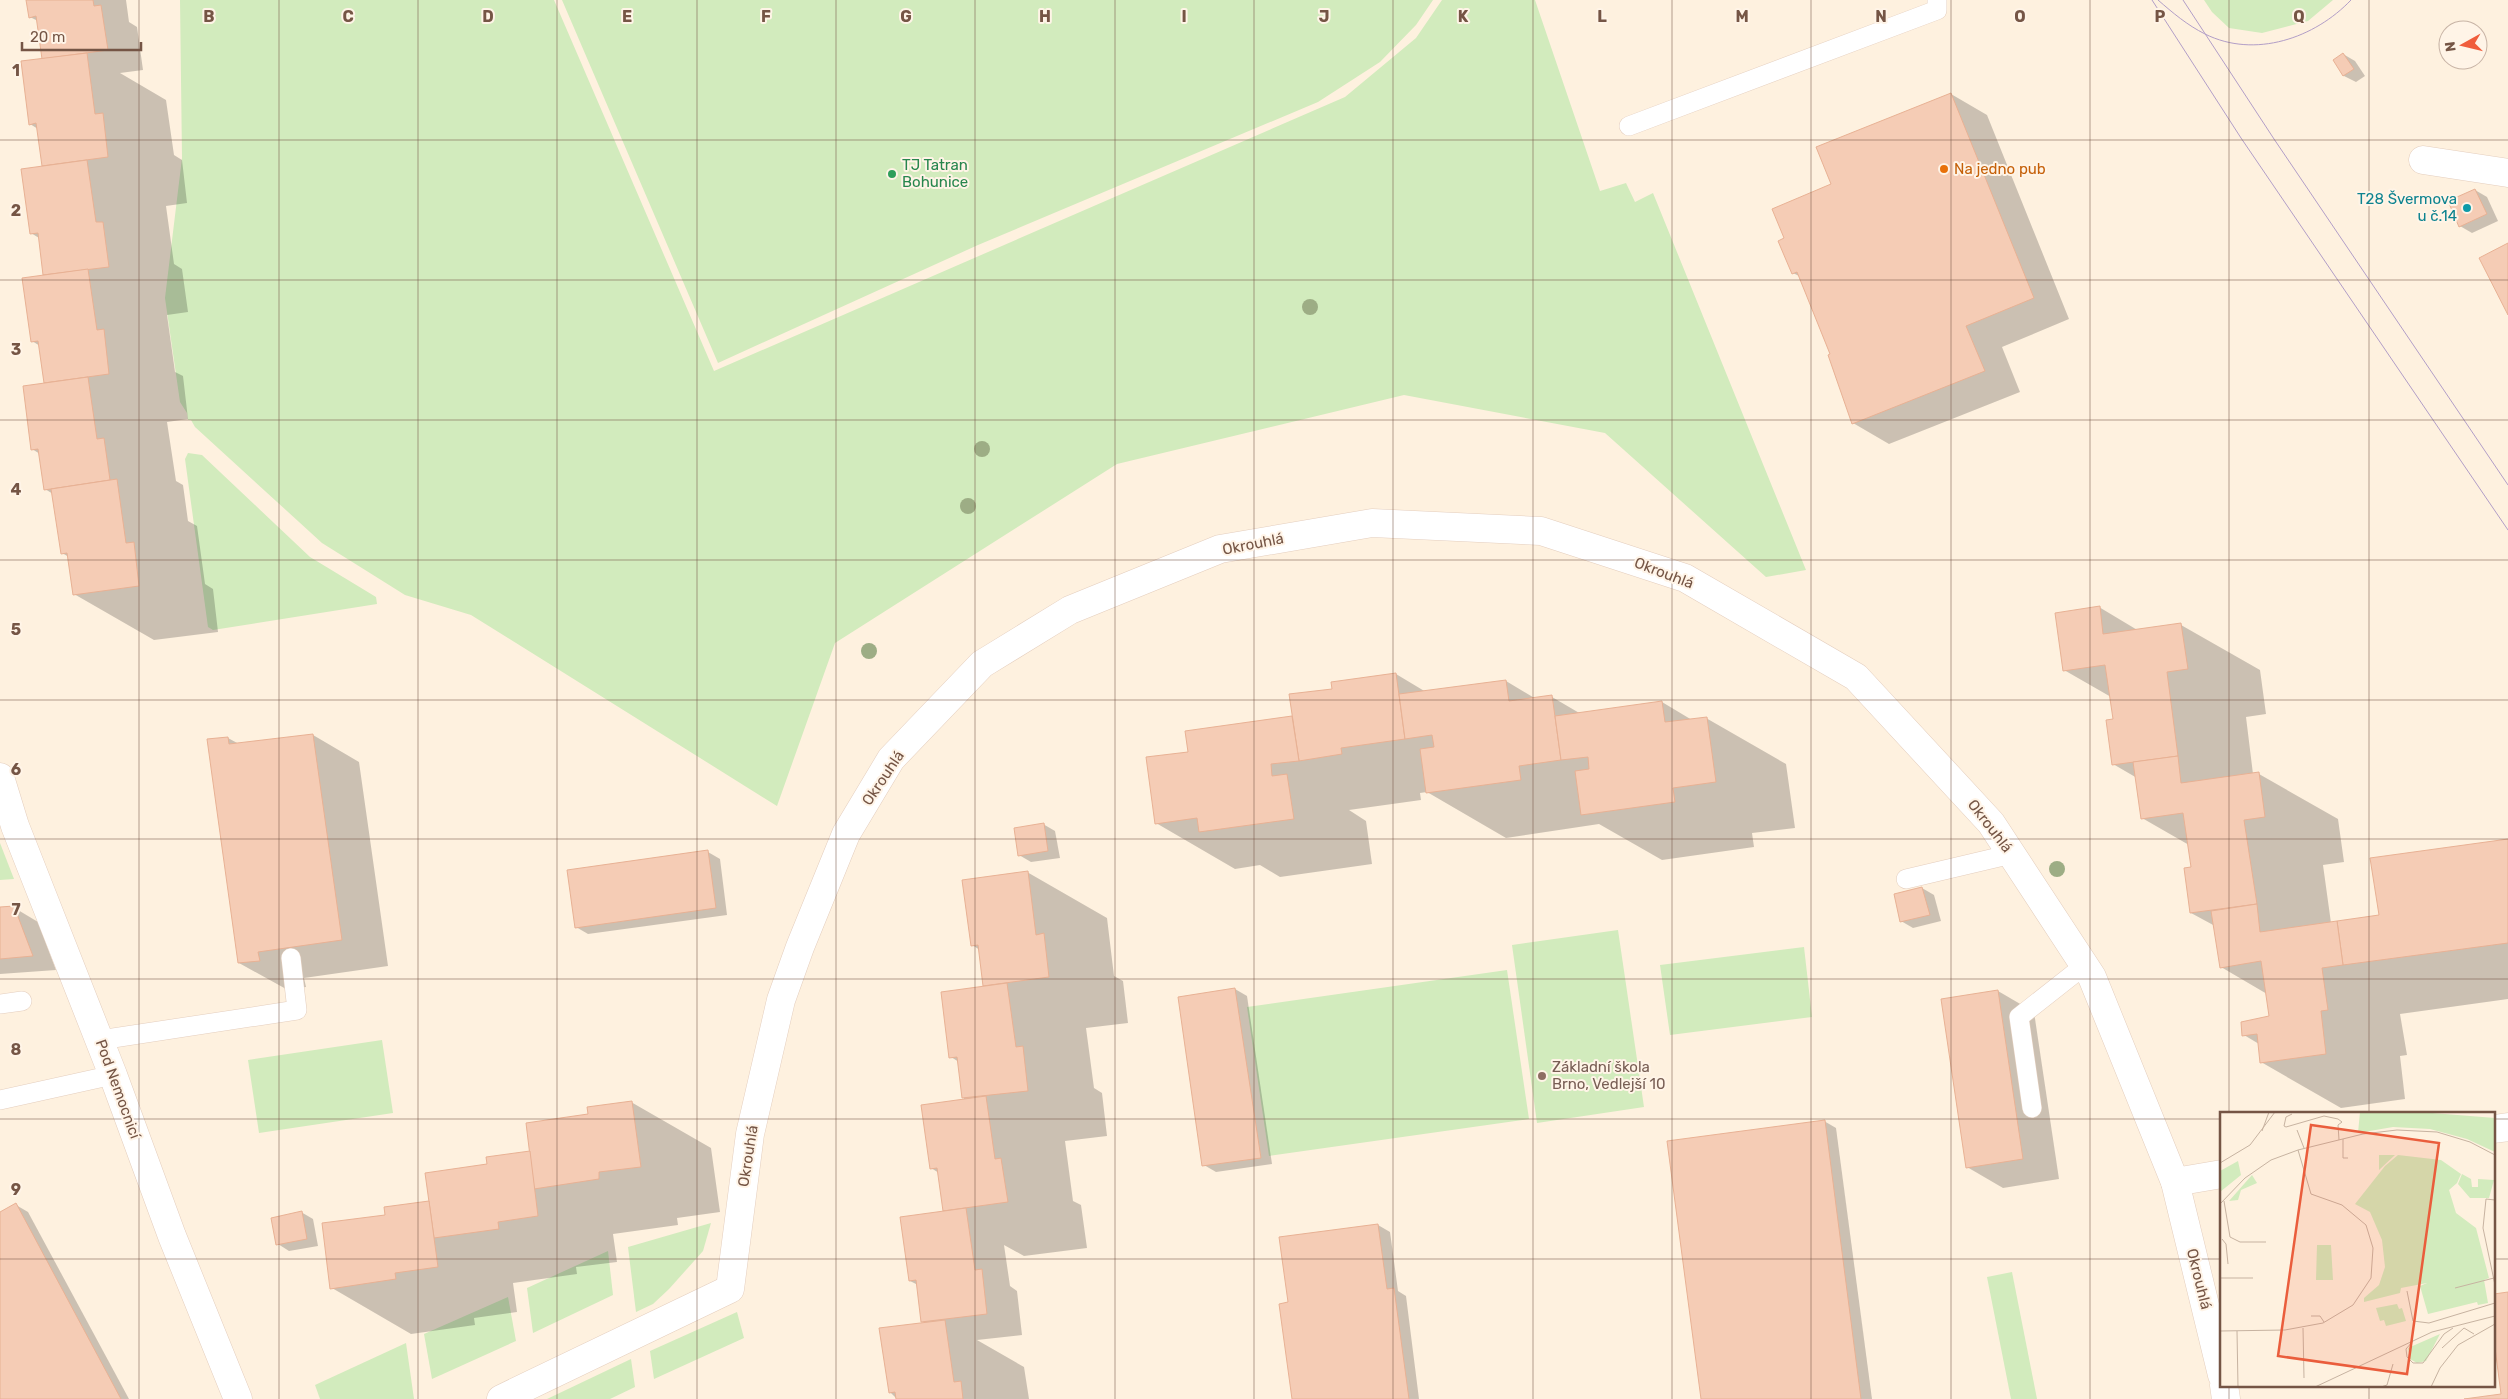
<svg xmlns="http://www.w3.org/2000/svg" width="2508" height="1399" font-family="Rubik,sans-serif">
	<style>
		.green { fill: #d2ebbd }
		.shadow { fill: #0003 }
		.building { fill: #f5ccb5; stroke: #e8b194 }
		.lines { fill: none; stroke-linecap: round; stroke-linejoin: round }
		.lane-casing { stroke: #e4cebe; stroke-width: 20 }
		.street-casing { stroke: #e4cebe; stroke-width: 29 }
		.lane { stroke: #fff; stroke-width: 19 }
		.street { stroke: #fff; stroke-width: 28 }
		.tram { stroke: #b29ec7; stroke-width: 1 }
		.tree { fill: #9dad85 }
		.grid { fill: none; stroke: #755545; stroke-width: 1; stroke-opacity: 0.55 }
		.food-dot { fill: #e8710a; stroke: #fff4e7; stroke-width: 2 }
		.leisure-dot { fill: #2e9e5b; stroke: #fff4e7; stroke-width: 2 }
		.culture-dot { fill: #0f9aa8; stroke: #fff4e7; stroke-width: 2 }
		.education-dot { fill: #8d6e63; stroke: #fff4e7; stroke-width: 2 }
		.labels { text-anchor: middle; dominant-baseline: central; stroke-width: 4; stroke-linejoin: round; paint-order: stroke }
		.leisure-label { font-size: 15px; fill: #27864d; stroke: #fff4e7; text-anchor: start }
		.food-label { font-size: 15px; fill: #c56008; stroke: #fff4e7; text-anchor: start }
		.culture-label { font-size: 15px; fill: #0d838f; stroke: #fff4e7; text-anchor: end }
		.street-label { font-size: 15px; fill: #755545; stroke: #fff4e7 }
		.education-label { font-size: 15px; fill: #785e54; stroke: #fff4e7; text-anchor: start }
		.inset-road { fill: none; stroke: #c7b3a1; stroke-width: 1 }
		.view { fill: #ea5d3c; fill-opacity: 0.15; stroke: #ea5d3c; stroke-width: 2.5 }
		.inset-edge { fill: none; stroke: #755545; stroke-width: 2.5 }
		.grid-label { font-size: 16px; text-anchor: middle; font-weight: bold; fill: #755545; stroke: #fff4e7; stroke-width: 4; stroke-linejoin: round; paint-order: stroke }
	</style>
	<rect width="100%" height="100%" fill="#fef1df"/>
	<g class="green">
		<path d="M180,0H554L714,371L1345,97L1416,38L1442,0H1535L1600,191L1626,183L1635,202L1653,193L1806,570L1766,577L1605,433L1404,395L1117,464L835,643L777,806L471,615L405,595L322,543L195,427L191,420H188L187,413L180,402L165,298L182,158Z"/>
		<path d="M562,0H1433L1416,25L1380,62L1318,102L978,245L718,363Z"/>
		<path d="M2204,0H2333L2308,21L2262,33L2229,28L2212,12Z"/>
		<path d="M188,453L202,455L310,557L376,597L377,604L213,630L208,627L185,459Z"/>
		<path d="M0,843L14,879L0,880Z"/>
		<path d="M1618,930L1644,1107L1537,1123L1512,945Z"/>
		<path d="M1804,947L1812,1017L1670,1035L1660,965Z"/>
		<path d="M1507,970L1529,1119L1269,1156L1247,1007Z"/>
		<path d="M382,1040L393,1113L259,1133L248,1060Z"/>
		<path d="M711,1223L703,1251L669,1289L653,1304L636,1312L628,1247Z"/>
		<path d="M608,1251L613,1295L533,1333L527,1288Z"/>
		<path d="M2012,1272L2037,1399H2011L1987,1277Z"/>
		<path d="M508,1297L516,1341L432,1379L424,1334Z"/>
		<path d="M737,1312L744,1338L654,1379L650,1351Z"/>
		<path d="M406,1343L414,1399H320L315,1385Z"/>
		<path d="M631,1359L635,1387L610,1399H547Z"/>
	</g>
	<g class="shadow">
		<path d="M28,0H126L129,22L137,27L143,70L120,73L166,100L174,155L182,160L187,203L166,206L174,264L182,269L188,312L167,315L175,372L183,376L188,419L167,422L176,481L183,485L188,521L197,526L205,584L213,589L218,632L154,640L74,594L69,557L62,553L53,494L45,489L40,454L32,449L45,384L40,346L32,341L45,276L39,238L31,233L44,167L38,129L30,124L43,60L38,21L30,17Z"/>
		<path d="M2343,54L2355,61L2365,76L2356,82L2344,76L2334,60Z"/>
		<path d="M1951,94L1987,115L2069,319L2002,347L2020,392L1889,444L1853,423L1832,355L1801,277L1793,273L1786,239L1833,185Z"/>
		<path d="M2475,190L2487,197L2498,221L2472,233L2460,226Z"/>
		<path d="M2099,607L2139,631L2181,625L2260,670L2266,714L2246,717L2253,774H2259L2338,819L2344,862L2323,865L2331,923L2380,916L2508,841V999L2400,1014L2407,1055L2400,1056L2405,1099L2341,1108L2261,1062L2259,1044L2244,1035L2270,1017L2267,994L2221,967L2215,926L2191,913L2192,869L2189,845L2142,818L2137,778L2113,764L2114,721L2111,697L2064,670Z"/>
		<path d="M1396,674L1426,692L1506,681L1536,699L1552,697L1581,714L1662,702L1692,720L1706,718L1786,764L1795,828L1752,833L1754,847L1662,860L1599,824L1506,838L1427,792L1420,793L1421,800L1349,810L1366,821L1372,864L1280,877L1260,865L1235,869L1156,823L1190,753L1187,732L1294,717L1333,691Z"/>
		<path d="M313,735L359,762L388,966L304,978L306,987L286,989L239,963L228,738L239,744Z"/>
		<path d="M1043,824L1055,831L1060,858L1031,862L1019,855Z"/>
		<path d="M708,852L720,859L727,915L588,934L576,927Z"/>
		<path d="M1027,872L1107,918L1114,976L1123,981L1128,1023L1086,1028L1094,1088L1102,1093L1107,1136L1065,1141L1073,1201L1081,1205L1087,1248L1024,1256L1004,1245L1010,1286L1017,1291L1022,1335L977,1340L1024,1367L1029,1399H897L890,1392L926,1323L922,1321L918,1285L910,1281L944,1212L939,1173L931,1168L964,1099L959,1062L951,1057L985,987L980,950L972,945Z"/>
		<path d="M1922,888L1934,895L1941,921L1913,928L1901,921Z"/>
		<path d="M13,907L38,922L56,970L0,974V908Z"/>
		<path d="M1235,989L1247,996L1272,1164L1216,1172L1204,1165Z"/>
		<path d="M1998,991L2034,1012L2059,1179L2003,1188L1967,1167Z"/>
		<path d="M631,1102L711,1148L720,1212L677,1218L678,1225L613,1234L617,1262L576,1267L577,1274L513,1283L517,1312L474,1318L475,1325L411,1334L332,1288L430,1202L488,1165L531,1152L589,1115Z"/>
		<path d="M1824,1121L1836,1128L1872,1399H1703Z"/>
		<path d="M16,1205L28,1212L129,1399H0V1213Z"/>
		<path d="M301,1212L313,1219L318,1246L289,1251L278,1244Z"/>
		<path d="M1378,1225L1390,1232L1398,1291L1406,1296L1419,1399H1293L1290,1303Z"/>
	</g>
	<g class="building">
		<path d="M26,0H93L94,6L101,5L108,50L42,59L36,16L29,18Z"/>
		<path d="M87,53L95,114L103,113L108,157L42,166L36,123L29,125L21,61Z"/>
		<path d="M2343,53L2354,69L2343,76L2333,60Z"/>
		<path d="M1951,93L2034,298L1966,326L1985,371L1852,424L1828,355L1830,354L1797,272L1792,274L1778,241L1784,238L1772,209L1831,184L1816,147Z"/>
		<path d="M87,160L96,222H103L109,267L43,275L38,233L30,234L21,169Z"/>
		<path d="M2475,189L2487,214L2459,227L2448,201Z"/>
		<path d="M2508,243V315L2479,258Z"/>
		<path d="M88,269L97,330L104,329L109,374L44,383L38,341L31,342L22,278Z"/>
		<path d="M88,377L97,439L104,438L110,480L44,490L38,449L31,450L23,386Z"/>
		<path d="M117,479L126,543L134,542L139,586L73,595L67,553L61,554L51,489Z"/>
		<path d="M2100,606L2103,634L2181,623L2188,669L2167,672L2178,756L2112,765L2106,720L2113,719L2105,665L2063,671L2055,613Z"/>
		<path d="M1396,673L1405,739L1341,748L1342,754L1299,761L1289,694L1332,689L1331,682Z"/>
		<path d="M1506,680L1509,701L1552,695L1561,760L1519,766L1521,780L1426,793L1420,749L1434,747L1432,735L1405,739L1399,694Z"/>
		<path d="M1662,701L1665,722L1707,717L1716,782L1673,788L1675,802L1581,815L1575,771L1589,769L1588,757L1561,760L1555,716Z"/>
		<path d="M1292,716L1299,761L1271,764L1272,776L1287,774L1294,819L1199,832L1197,818L1155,824L1146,757L1188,752L1185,731Z"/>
		<path d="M313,734L342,940L258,952L260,961L238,963L207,739L228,737L229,744Z"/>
		<path d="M2178,756L2181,783L2259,772L2265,817L2244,820L2257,904L2190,913L2184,868L2191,867L2183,813L2141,819L2133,762Z"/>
		<path d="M1044,823L1048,851L1018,856L1014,828Z"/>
		<path d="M2508,839V943L2343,965L2337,921L2379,915L2370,858Z"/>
		<path d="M708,850L716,908L575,928L567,870Z"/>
		<path d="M1028,871L1036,935L1044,933L1049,977L983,986L978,945L971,946L962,880Z"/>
		<path d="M1922,887L1930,915L1900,922L1894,894Z"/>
		<path d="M2257,904L2260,932L2337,921L2343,965L2322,968L2328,1010L2321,1011L2326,1054L2260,1063L2257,1034L2242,1036L2241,1022L2269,1016L2261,961L2220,968L2211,911Z"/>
		<path d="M14,906L33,956L0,959V907Z"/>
		<path d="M1007,983L1016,1047L1023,1046L1028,1091L962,1098L957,1057L949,1058L941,992Z"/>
		<path d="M1235,988L1261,1158L1202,1166L1178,997Z"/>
		<path d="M1998,990L2023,1159L1966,1168L1941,999Z"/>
		<path d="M986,1096L995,1159L1001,1158L1008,1202L943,1211L937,1168L930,1169L921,1105Z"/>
		<path d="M632,1101L641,1167L599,1172V1179L534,1189L526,1123L588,1114L587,1107Z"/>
		<path d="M1825,1120L1861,1399H1701L1667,1141Z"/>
		<path d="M530,1151L538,1216L498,1222L499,1229L434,1238L425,1173L487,1164L486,1157Z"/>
		<path d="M429,1201L438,1267L395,1273L396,1279L330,1289L322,1223L385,1215L384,1207Z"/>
		<path d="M16,1203L121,1399H0V1212Z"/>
		<path d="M966,1208L975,1270L982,1269L987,1314L921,1322L916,1280L909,1281L900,1217Z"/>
		<path d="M302,1211L307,1239L276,1245L271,1218Z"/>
		<path d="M1378,1224L1387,1289L1394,1288L1409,1399H1292L1279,1304L1288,1302L1279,1237Z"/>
		<path d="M2508,1292V1399H2464L2501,1394L2494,1340V1294Z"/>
		<path d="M945,1320L954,1382L961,1381L963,1399H896L895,1392L889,1393L879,1328Z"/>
	</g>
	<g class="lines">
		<defs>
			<g id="lane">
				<path d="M1629,126L1937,10V0"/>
				<path d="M1906,879L2012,854"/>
				<path d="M0,1004L22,1001"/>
				<path d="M100,1040L297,1010L291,958"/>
				<path d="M0,1100L113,1075"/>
				<path d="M2032,1108L2019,1017L2085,965"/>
			</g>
			<g id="street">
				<path d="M2423,160L2508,173"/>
				<path d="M0,777L15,826L113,1075L172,1236L238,1399"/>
				<path d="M2494,1129L2508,1127"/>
				<path d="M2175,1182L2222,1174"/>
				<path d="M2224,1385L2226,1399"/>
				<path d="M501,1399L730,1289L750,1134L781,1000L800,947L846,834L891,759L982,664L1070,610L1220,549L1372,523L1541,531L1685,578L1856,677L1991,823L2092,977L2175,1182L2222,1375"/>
			</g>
		</defs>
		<use href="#lane" class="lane-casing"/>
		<use href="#street" class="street-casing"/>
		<use href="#lane" class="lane"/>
		<use href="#street" class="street"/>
		<g class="tram">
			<path d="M2152,0L2241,138L2508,530"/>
			<path d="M2158,0C2173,13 2187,25 2205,34C2255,59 2315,38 2351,0"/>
			<path d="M2183,0L2274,139L2508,485"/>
		</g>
	</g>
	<g class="tree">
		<circle cx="1310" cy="307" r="8"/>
		<circle cx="982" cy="449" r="8"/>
		<circle cx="968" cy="506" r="8"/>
		<circle cx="869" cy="651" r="8"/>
		<circle cx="2057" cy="869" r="8"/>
	</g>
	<path class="grid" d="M139,0V1399M279,0V1399M418,0V1399M557,0V1399M697,0V1399M836,0V1399M975,0V1399M1115,0V1399M1254,0V1399M1393,0V1399M1533,0V1399M1672,0V1399M1811,0V1399M1951,0V1399M2090,0V1399M2229,0V1113M2369,0V1113M0,140H2508M0,280H2508M0,420H2508M0,560H2508M0,700H2508M0,839H2508M0,979H2508M0,1119H2222M2494,1119H2508M0,1259H2222M2494,1259H2508M2229,1385V1399M2369,1385V1399"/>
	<circle class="food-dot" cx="1944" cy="169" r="5"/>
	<circle class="leisure-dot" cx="892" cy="174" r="5"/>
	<circle class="culture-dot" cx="2467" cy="208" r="5"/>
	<circle class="education-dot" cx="1542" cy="1076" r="5"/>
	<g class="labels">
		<g class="leisure-label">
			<text x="902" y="165">TJ Tatran<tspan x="902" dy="17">Bohunice</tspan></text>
		</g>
		<g class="food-label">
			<text x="1954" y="169">Na jedno pub</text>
		</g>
		<g class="culture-label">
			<text x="2457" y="199">T28 Švermova<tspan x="2457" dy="17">u č.14</tspan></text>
		</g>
		<g class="street-label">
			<text transform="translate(1253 544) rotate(-11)">Okrouhlá</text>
			<text transform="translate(1664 573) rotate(21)">Okrouhlá</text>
			<text transform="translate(883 778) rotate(-56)">Okrouhlá</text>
			<text transform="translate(1990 826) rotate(52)">Okrouhlá</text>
			<text transform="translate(118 1089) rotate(70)">Pod Nemocnicí</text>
			<text transform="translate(748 1156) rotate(-81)">Okrouhlá</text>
			<text transform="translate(2199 1279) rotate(76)">Okrouhlá</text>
		</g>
		<g class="education-label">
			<text x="1552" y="1067">Základní škola<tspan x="1552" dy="17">Brno, Vedlejší 10</tspan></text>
		</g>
	</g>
	<g transform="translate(2220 1112)">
		<rect width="275" height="275" fill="#fef1df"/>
		<path d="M140,0H200L275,6V40L247,27L210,17L173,15L138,21ZM159,43H175L159,58ZM178,43L221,48L241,62L237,71L229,78L236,101L256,116L269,166L264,168L268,191L258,193L257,190L208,202L200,174L207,171L181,176L180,181L144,190V186L159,173L165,155L162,128L150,100L135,92L165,54ZM18,49L21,63L0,80V59ZM242,62L251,67L252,75H258V67L274,68L269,86H250L238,72ZM32,63L37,71L21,78L18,88L9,89ZM97,133H111L113,168H96ZM177,192L179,197L182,196L186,209L166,214L164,208L160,209L156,196ZM220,222L206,249L197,251L190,247L188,236Z" fill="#d2ebbd"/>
		<path class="inset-road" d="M72,2L66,5L64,14L66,15L104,4L118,7L122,10L118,13L119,28M77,18L84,36M42,19L49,0M123,27V46H128M0,51L30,33L55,0M275,88L266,87L263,116L275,173M4,89L10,125L20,130H46M0,92L25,66L51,48L78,38L143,22L177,18L217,20L250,30L275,43M2,127L6,132L8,152M0,166H33M235,176L274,166M187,179L193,209L209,211L275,191M91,204H100L104,210M83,216L84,266M0,219L65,218L103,211L133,193L151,166L153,136L146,113L122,93L91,82L78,38M17,219L18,275M193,229L186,237L187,245L193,251H203L224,222L233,216M222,236L244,216L254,222M95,275L212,220L275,204M161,275L167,273L173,252M211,275L220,256L238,233L275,212"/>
		<path class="view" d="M91,13L219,31L187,262L58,244Z"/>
		<rect width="275" height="275" class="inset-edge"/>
	</g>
	<g class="grid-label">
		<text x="209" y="22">B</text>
		<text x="348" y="22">C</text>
		<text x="488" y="22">D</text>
		<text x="627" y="22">E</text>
		<text x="766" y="22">F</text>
		<text x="906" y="22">G</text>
		<text x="1045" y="22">H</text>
		<text x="1184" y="22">I</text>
		<text x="1324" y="22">J</text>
		<text x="1463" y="22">K</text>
		<text x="1602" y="22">L</text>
		<text x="1742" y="22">M</text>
		<text x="1881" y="22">N</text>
		<text x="2020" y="22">O</text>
		<text x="2160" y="22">P</text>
		<text x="2299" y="22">Q</text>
		<text x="16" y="76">1</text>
		<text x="16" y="216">2</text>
		<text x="16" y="355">3</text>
		<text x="16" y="495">4</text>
		<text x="16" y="635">5</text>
		<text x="16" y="775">6</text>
		<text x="16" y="915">7</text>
		<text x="16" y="1055">8</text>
		<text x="16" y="1195">9</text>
	</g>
	<g transform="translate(2463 45) rotate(262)"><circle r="24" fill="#fff4e7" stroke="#c8b4a6"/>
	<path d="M0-4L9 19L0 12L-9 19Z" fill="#f05d3c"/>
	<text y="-8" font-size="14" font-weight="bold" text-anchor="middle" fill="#755545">N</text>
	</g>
	<path d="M22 42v8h119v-8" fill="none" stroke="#755545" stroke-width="2.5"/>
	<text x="30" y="42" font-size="15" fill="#755545" stroke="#fff4e7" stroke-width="4" paint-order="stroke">20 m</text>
</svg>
